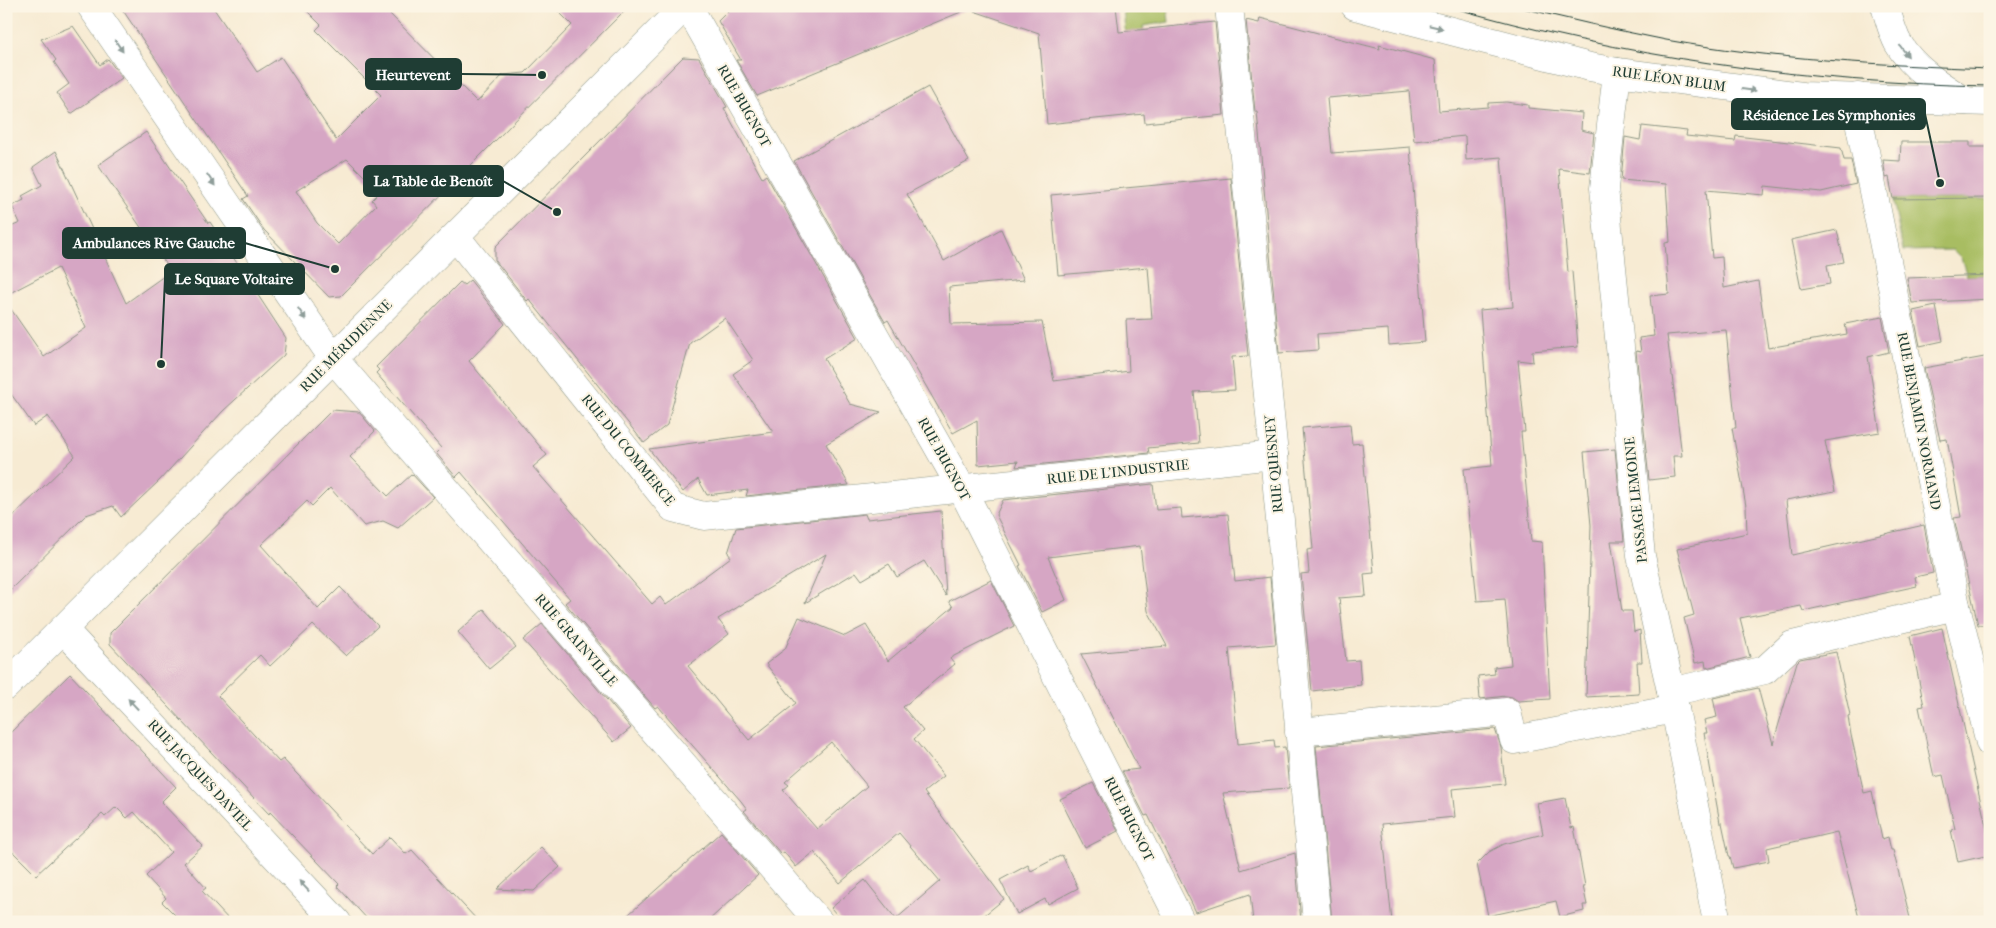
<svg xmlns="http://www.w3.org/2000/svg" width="1996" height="928" font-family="'IM FELL French Canon',serif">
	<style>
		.green { fill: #a8bd62; stroke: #647d4b }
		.building { fill: #d6a6c4; fill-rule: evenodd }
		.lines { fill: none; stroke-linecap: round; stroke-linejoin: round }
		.minor-casing { stroke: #8b9484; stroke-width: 29 }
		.minor { stroke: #fff; stroke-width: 28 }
		.tram { stroke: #1f3d34; stroke-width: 1 }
		.oneway { fill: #8f9e9a }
		.labels { text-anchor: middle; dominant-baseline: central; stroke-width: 4; stroke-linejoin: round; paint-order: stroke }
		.street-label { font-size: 14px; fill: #1f3d34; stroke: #fcf5e5 }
		.leader { fill: none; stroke: #1f3d34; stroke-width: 2 }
		.callout-dot { fill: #1f3d34; stroke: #fcf5e5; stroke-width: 2 }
		.callout { fill: #1f3d34; stroke: #1f3d34; stroke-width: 2 }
		.callout-label { font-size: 15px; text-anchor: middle; font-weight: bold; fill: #fff }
	</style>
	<rect width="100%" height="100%" fill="#fcf5e5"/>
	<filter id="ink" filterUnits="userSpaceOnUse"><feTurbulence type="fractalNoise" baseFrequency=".02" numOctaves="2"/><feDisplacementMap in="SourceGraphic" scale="10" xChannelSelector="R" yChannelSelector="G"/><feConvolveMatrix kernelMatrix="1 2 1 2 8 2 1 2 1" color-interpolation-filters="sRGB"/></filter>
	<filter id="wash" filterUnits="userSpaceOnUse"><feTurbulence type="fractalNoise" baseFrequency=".0096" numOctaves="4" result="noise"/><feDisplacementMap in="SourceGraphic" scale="20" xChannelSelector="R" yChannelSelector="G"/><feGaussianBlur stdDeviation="1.12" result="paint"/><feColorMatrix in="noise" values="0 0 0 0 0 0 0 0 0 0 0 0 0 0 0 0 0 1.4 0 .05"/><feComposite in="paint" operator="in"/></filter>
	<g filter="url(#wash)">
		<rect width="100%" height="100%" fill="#f7ebd3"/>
		<g class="green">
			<path d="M1123,6H1167L1169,22L1143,26L1146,41L1126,42Z"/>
			<path d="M1893,199H1990V275L1967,276L1961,258L1953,250L1903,251Z"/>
		</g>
		<g id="blocks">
			<g class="building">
				<path d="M120,6H212L257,72L281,57L336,140L381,95L316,30L321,25L302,6H382L477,102L503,75L525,73L572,25L553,6H629L341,296L329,297L264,230L243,199L248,196ZM347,159L380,192L372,200L376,205L338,244L317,223L296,191Z"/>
				<path d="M733,6H973V7L757,96L736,60H741L718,21Z"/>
				<path d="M974,6H1116L1119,32L1215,22L1224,115L1145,123L1144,114L1047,124L1039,33L974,11Z"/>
				<path d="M1260,18L1380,49L1379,45L1435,60L1439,111L1488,107V103L1506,102L1528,105V108L1582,113L1581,130L1594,133L1590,173L1559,169L1568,272L1572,271L1578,347L1532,351L1533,362L1518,360L1525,432H1521L1531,541L1542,542L1550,699L1518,701L1512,697L1506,696L1480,699L1478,676L1495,674L1494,667L1511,665L1505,599L1477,601L1464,469L1492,466L1480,310L1513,307L1501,157L1466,160L1465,136L1414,141L1409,91L1327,98L1332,153L1410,147L1425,342L1389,345L1388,329L1317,334L1318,350L1279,353L1257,112H1255L1246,20L1259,23Z"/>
				<path d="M73,26L100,65L108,59L122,78L71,114L57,93L69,84L54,62L56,60L41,39Z"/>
				<path d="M683,57L699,58L727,107L724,108L762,178L766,175L858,338L824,359L850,404L881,412L826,444L849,485L746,496L748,490L707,495L698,479L683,492L649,449L773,432L733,374L753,360L725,318L690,343L667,425L644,443L529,299L527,301L495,260V247Z"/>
				<path d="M928,87L969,161L907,194L944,261L1001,229L1024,280L949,287L951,324L1042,322L1054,381L1129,371L1126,320L1152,319L1148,267L1058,275L1051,195L1231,178L1248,356L1232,357L1235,390L1194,392L1199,443L1148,448L1149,453L1016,467L1018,461L978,465L977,420L953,433L888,320L885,322L794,161Z"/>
				<path d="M1642,126L1687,131L1686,136L1735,141L1736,136L1841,148L1844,160H1851L1856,184L1821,192L1765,186L1764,195L1706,190L1712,258L1722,257L1724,288L1758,281L1768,348L1847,334L1845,324L1882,317L1889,352L1868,357L1880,432L1825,441L1835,491L1786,500L1792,555L1924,525L1933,573L1915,577L1917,586L1803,611L1801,606L1740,618L1750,657L1706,668L1705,661L1695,663L1684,618L1694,615L1677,549L1747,533L1746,506L1732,428H1736L1726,330L1667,335L1682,456H1673L1675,477L1649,480L1636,351L1641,352L1639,338L1654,336L1650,296L1669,294L1665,243L1670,242L1666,184L1621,180L1625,137L1640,140Z"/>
				<path d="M146,132L208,223L210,222L286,338L284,355L223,411L159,481L121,517L113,506L86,515L6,594V523L75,456L48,416L34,426L6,387V302L44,357L86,328L58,268L6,295V229L20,223L12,206L24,200L22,196L42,185L33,167L56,151L126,303L171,271L98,165Z"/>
				<path d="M1901,142H1970V147H1990V198L1893,199L1889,177L1886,178L1883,160L1900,161Z"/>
				<path d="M1837,230L1844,262L1827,265L1830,284L1801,289L1791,240Z"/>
				<path d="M1990,275V299L1912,303L1907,278Z"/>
				<path d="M470,280L505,324L469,361L547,455L533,467L652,604L660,597L666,605L731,557L728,553L736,528L865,514L867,519L941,511L946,596L924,561L897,577L889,564L862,580L856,572L805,603L826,554L718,619L729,634L688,666L749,740L796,703L766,664L785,649L799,617L845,636L866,625L888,661L953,607L949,601L991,580L1014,626L950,658L955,664L903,707L923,731L914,739L944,776L924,792L1004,899L976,922H843L831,908L865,880L896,919L940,881L899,833L840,883L814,852L796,867L784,852L781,854L744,811L747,809L741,801L658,706L655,708L565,603L570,599L461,472L456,477L436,453L441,448L376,373L379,370L376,367L460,282L464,285ZM831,742L867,786L817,829L783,790L789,785L785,782Z"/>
				<path d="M1936,306L1943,341L1920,346L1913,311Z"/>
				<path d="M1990,356V624L1978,625L1954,518L1961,517L1947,439L1940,440L1924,368Z"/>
				<path d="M332,410L359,412L375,431L350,457L388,496L412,474L433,497L398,528L383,521L364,526L330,488L312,506L307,501L261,545L318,609L340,587L378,626L346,656L313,625L270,666L260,655L218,696L279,762L283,759L372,854L390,837L406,854L412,850L479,922H370L337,886L339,884L270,812L269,814L110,644V633Z"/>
				<path d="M1350,424L1352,444L1362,443L1374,573L1364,574L1366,596L1339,598L1346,661L1359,660L1361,685L1312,691L1301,574L1309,573L1307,550L1313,549L1302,428Z"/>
				<path d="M1615,449L1624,541H1611L1622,611H1632L1634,632L1640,630L1642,662H1637L1639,694L1586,697L1591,525L1584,452Z"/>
				<path d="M1153,484L1156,510L1181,508L1182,518L1228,514L1235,581L1270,577L1276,644L1229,648L1238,744L1274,740L1275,748L1285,747L1289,788L1223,793L1241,870L1295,853L1301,922H1253L1250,894L1196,912L1148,815L1145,816L1122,771L1139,769L1081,654L1167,646L1148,611L1140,546L1048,557L1066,600L1042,612L1019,566L1021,565L996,515L1003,500Z"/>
				<path d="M484,609L516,647L489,669L458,632Z"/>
				<path d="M542,624L631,728L614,742L523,640Z"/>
				<path d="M1942,628L1990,844V855L1958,862L1951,830L1955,829L1943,775L1934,777L1919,707L1924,706L1910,636Z"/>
				<path d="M1836,652L1850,715L1848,716L1851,735L1864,793L1872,791L1882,839L1888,837L1891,850H1893L1911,922H1860L1837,832L1767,848L1769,861L1733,868L1730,856H1729L1722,823H1720L1704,733H1707L1704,720L1717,717L1713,698L1758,688L1773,744L1797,662L1800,659Z"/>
				<path d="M70,674L176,787L161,802L203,846L184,863L206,888L202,891L231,922H182L162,902L166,898L146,876L171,852L134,812L127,818L116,807L105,817L102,814L36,875L6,845V737Z"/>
				<path d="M1495,729L1501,747L1505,784L1452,789L1455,817L1382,824L1392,922H1332L1316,746Z"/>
				<path d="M1093,783L1118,831L1085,848L1060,799Z"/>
				<path d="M1565,798L1571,828L1574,827L1585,886H1583L1587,905H1583L1584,911L1560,917L1556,901L1488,916L1477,864L1489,852L1504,844L1543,834L1537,803Z"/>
				<path d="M721,832L758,875L707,922H620Z"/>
				<path d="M541,847L560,867L534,891L497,889Z"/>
				<path d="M1062,855L1078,888L1048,904L1045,899L1017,914L1000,880L1028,865L1031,871Z"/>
			</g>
		</g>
	</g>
	<g filter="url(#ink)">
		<use href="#blocks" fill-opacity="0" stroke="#8b9484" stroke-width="1"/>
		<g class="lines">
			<defs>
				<g id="minor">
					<path d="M91,6L333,358L819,922"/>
					<path d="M688,6L962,489L1181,922"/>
					<path d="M1229,6L1274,455L1317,922"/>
					<path d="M1355,6L1590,67L1617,72L1802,96L1990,102"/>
					<path d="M1885,6C1889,18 1892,32 1898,43C1913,69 1941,86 1965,101"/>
					<path d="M1617,72L1604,188L1641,556L1675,709L1717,922"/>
					<path d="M1858,97L1860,126L1956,606L1990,743"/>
					<path d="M456,237L673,508L704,516L1274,455"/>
					<path d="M63,629L337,922"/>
					<path d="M6,686L685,6"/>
					<path d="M1671,692L1765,670L1792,645L1956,606"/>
					<path d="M1299,732L1507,712L1514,740L1675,709"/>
				</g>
			</defs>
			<use href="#minor" class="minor-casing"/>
			<use href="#minor" class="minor"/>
			<g class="tram">
				<path d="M1447,6C1623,57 1806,83 1990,86"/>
				<path d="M1514,6C1564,18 1615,30 1666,40C1772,59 1881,65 1990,69"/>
			</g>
		</g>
		<defs><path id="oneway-solid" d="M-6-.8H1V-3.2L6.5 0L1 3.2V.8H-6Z" transform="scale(1.25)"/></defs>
		<g class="oneway">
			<use href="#oneway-solid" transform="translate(1436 27) rotate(14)"/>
			<use href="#oneway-solid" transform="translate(119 46) rotate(56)"/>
			<use href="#oneway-solid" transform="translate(1904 51) rotate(53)"/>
			<use href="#oneway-solid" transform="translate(1749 90) rotate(7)"/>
			<use href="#oneway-solid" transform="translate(211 180) rotate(56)"/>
			<use href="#oneway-solid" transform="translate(302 314) rotate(56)"/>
			<use href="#oneway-solid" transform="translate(133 704) rotate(-133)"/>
			<use href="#oneway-solid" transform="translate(304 886) rotate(-133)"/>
		</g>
	</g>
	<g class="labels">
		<g class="street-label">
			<text transform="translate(1669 79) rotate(8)">RUE LÉON BLUM</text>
			<text transform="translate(744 106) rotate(60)">RUE BUGNOT</text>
			<text transform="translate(346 346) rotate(-45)">RUE MÉRIDIENNE</text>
			<text transform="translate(1919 421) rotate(79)">RUE BENJAMIN NORMAND</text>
			<text transform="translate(628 450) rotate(51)">RUE DU COMMERCE</text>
			<text transform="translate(944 459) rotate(61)">RUE BUGNOT</text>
			<text transform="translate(1274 464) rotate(-95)">RUE QUESNEY</text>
			<text transform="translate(1118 472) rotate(-6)">RUE DE L'INDUSTRIE</text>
			<text transform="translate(1636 500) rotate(-96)">PASSAGE LEMOINE</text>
			<text transform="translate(576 640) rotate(49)">RUE GRAINVILLE</text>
			<text transform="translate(200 775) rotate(47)">RUE JACQUES DAVIEL</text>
			<text transform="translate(1129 819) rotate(63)">RUE BUGNOT</text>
		</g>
	</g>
	<path class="leader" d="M542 75L461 74M1940 183L1925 114M557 212L503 181M335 269L245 243M161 364L165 279"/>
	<g class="callout-dot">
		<circle cx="542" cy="75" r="5"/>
		<circle cx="1940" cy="183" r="5"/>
		<circle cx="557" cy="212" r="5"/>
		<circle cx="335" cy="269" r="5"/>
		<circle cx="161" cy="364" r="5"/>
	</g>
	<g class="callout">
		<rect x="366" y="59" width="95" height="30" rx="5"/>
		<rect x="1732" y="99" width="193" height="30" rx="5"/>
		<rect x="364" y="166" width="139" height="30" rx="5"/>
		<rect x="63" y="228" width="182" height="30" rx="5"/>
		<rect x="165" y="264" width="139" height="30" rx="5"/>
	</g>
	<g class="callout-label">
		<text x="413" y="80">Heurtevent</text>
		<text x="1829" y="120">Résidence Les Symphonies</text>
		<text x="433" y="186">La Table de Benoît</text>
		<text x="154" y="248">Ambulances Rive Gauche</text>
		<text x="234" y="284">Le Square Voltaire</text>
	</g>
	<rect width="1996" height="928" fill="none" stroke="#fcf5e5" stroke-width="25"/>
</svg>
